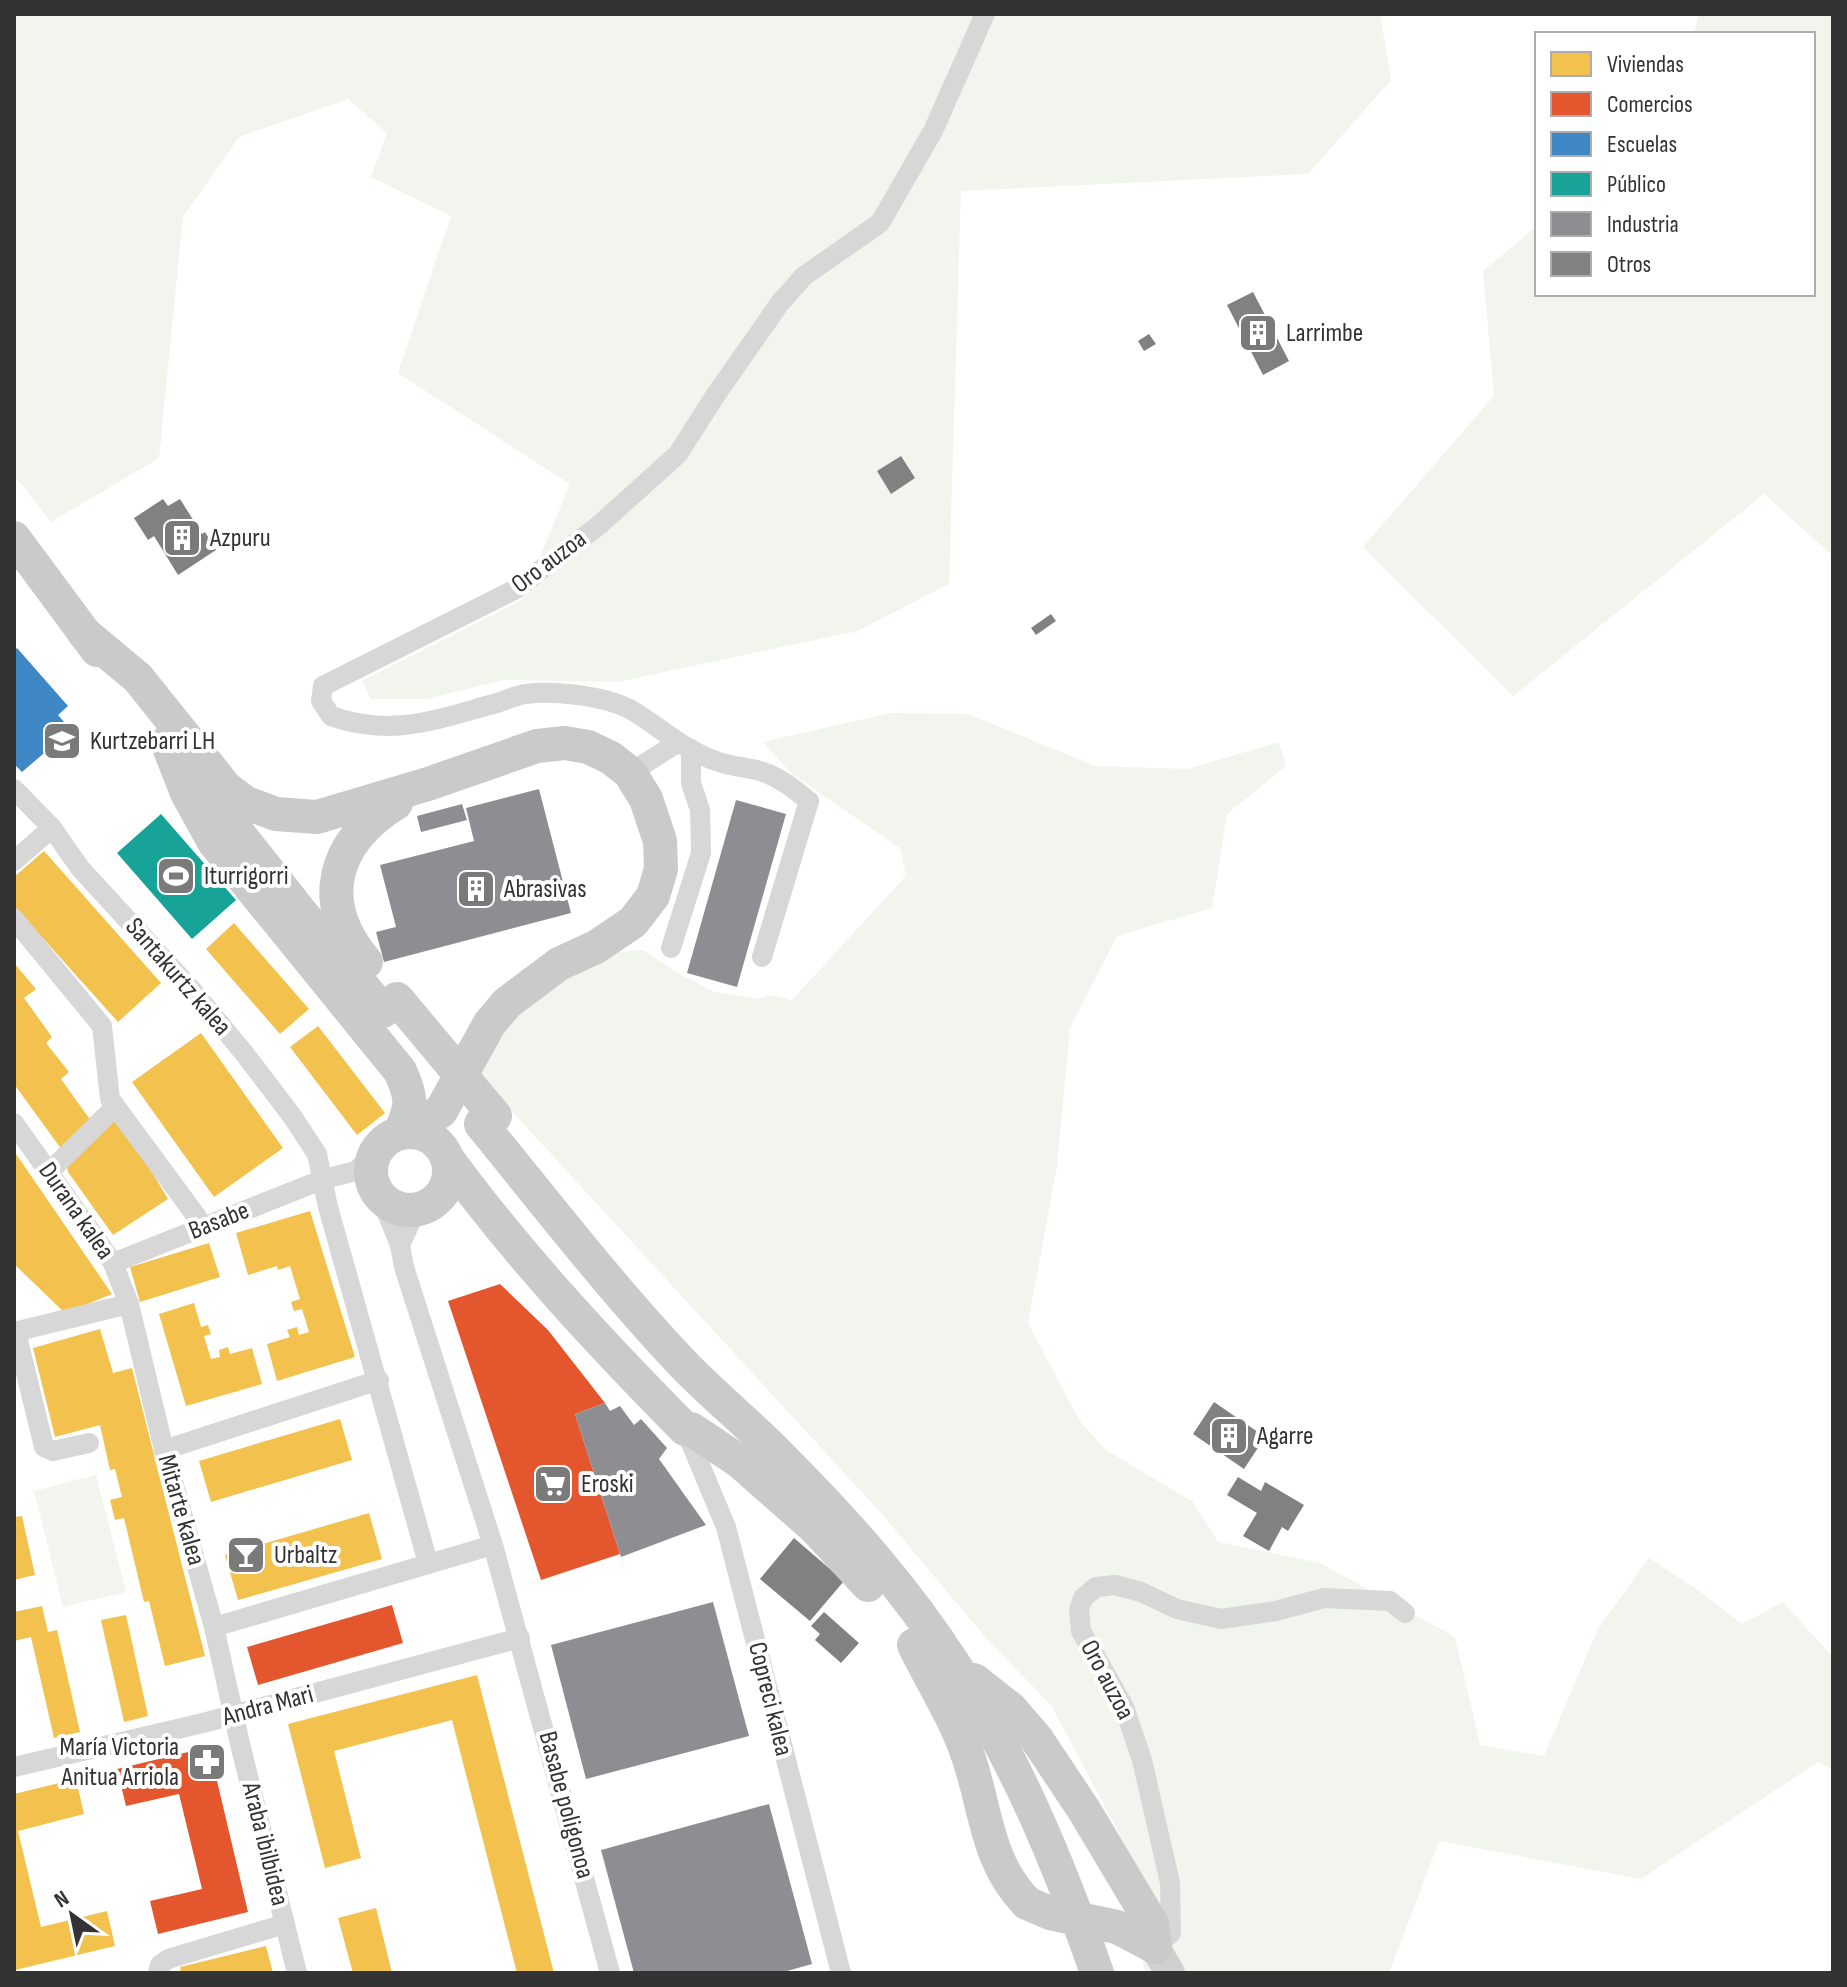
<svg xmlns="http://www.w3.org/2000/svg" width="1847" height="1987" font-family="'Sofia Sans Condensed',sans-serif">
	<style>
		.green { fill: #f1f5ed }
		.homes { fill: #f2c14e }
		.shops { fill: #e4572e }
		.schools { fill: #3f88c5 }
		.public { fill: #17a398 }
		.industry { fill: #8d8d92 }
		.building { fill: #818181 }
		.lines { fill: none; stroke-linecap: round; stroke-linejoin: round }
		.street { stroke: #d7d7d7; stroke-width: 20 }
		.secondary { stroke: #d0d0d0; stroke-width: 30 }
		.primary { stroke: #cacaca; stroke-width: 34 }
		.primary-bridge { stroke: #cacaca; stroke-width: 34 }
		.labels { text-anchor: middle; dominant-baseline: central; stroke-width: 8; stroke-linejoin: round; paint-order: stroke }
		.poi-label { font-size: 26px; fill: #333; stroke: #fff; text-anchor: start }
		.street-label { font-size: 26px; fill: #333; stroke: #fff }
	</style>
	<rect width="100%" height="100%" fill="#fff"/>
	<g class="green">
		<path d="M14,14H1380L1391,80L1308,174L961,191L949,584L857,631L617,682L503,680L426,699H371L362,681L522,600L570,484L398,373L451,216L371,177L387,133L348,99L239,137L183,217L159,458L51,522L14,475Z"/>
		<path d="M1699,14H1833V556L1764,494L1513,696L1363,547L1494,396L1483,271L1537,226V294H1813V34H1694Z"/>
		<path d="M890,713L968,714L1095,766L1188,769L1279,742L1286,766L1227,814L1212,908L1117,936L1070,1028L1057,1166L1028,1323L1079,1420L1106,1450L1193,1502L1218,1542L1320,1563L1455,1637L1480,1745L1544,1756L1599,1627L1649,1558L1699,1591L1742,1624L1783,1602L1833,1657V1770L1818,1762L1641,1879L1439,1841L1389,1973H1145L1119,1833L1051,1705L987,1639L881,1513L475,1071L499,1033L531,999L558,982L619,952L643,950L678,973L712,991L757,999L770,995L792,1000L906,876L901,849L792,774L763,742Z"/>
		<path d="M96,1475L126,1592L63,1607L34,1491Z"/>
	</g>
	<g class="homes">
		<path d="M44,851L161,983L118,1022L14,906V877Z"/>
		<path d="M234,923L309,1009L280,1034L206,949Z"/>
		<path d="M14,963L36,989L24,998L52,1037L46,1043L69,1072L61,1079L94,1125L62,1150L14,1084Z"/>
		<path d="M318,1026L385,1113L357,1135L290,1047Z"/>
		<path d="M201,1033L283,1148L214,1197L132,1082Z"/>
		<path d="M115,1110L168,1199L113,1235L68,1172L66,1162Z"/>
		<path d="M14,1151L112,1294L65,1313L14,1264Z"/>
		<path d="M310,1211L355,1357L277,1381L267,1344L290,1337L287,1330L297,1327L299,1335L309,1332L302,1309L294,1311L291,1302L300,1299L290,1266L278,1270L277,1266L248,1275L236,1233Z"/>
		<path d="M209,1243L220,1277L140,1302L130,1267Z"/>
		<path d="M194,1303L201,1327L208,1325L211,1334L204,1336L211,1359L220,1357L219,1350L228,1347L230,1354L252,1348L262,1384L186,1406L159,1314Z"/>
		<path d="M100,1329L113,1373L132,1368L205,1656L165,1666L149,1601L144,1602L124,1518L115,1520L110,1500L122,1497L115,1469L110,1470L100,1425L55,1437L33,1348Z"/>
		<path d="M340,1419L352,1460L211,1502L199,1461Z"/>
		<path d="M369,1513L382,1559L238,1600L225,1555Z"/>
		<path d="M22,1516L35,1575L14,1580V1517Z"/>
		<path d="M42,1606L48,1632L57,1630L80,1732L54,1738L31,1637L14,1641V1612Z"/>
		<path d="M126,1615L148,1716L124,1722L101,1620Z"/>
		<path d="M477,1675L554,1973H517L452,1720L334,1751L361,1858L325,1868L288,1724Z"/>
		<path d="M76,1779L84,1814L18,1831L41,1927L107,1911L115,1946L15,1970L14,1794Z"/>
		<path d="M376,1908L392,1973H353L338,1918Z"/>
		<path d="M266,1946L273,1973H181L180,1967Z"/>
	</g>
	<g class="shops">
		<path d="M500,1284L548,1330L605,1403L575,1414L620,1554L541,1580L448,1301Z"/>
		<path d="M392,1605L403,1643L258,1685L247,1647Z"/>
		<path d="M209,1747L248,1912L158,1934L150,1901L202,1889L179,1794L126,1806L117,1769Z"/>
	</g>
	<path class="schools" d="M17,648L68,706L58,715L71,730L22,772L14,764V651Z"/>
	<path class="public" d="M161,814L236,900L192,939L117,853Z"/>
	<g class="industry">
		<path d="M539,789L571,913L384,962L376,932L396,927L380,865L474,841L466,808Z"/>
		<path d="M736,800L786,814L737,987L687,973Z"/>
		<path d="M462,804L467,820L421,832L417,816Z"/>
		<path d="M605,1403L610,1411L620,1406L634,1425L641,1419L667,1448L659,1459L706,1525L621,1557L575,1414Z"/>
		<path d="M713,1602L749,1736L586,1779L551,1645Z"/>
		<path d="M769,1804L812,1964L780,1973H634L601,1850Z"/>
	</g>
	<g class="building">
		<path d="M1253,292L1289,361L1263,375L1227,305Z"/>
		<path d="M1149,334L1156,344L1144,351L1138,341Z"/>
		<path d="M901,456L915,478L891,494L877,471Z"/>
		<path d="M163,499L168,506L180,499L202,534L205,532L216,550L178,575L154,536L148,540L134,518Z"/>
		<path d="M1051,614L1056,621L1036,635L1031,628Z"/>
		<path d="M1214,1402L1265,1437L1244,1469L1193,1434Z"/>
		<path d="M1238,1477L1261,1491L1265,1482L1304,1505L1288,1531L1282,1527L1269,1551L1243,1536L1257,1513L1227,1495Z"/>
		<path d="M794,1538L844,1581L810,1621L760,1579Z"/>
		<path d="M824,1612L859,1643L841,1663L815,1640L820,1634L811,1626Z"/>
	</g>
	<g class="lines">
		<g class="street">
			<path d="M630,773L677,743"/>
			<path d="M14,789L52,828L80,868L191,989L244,1053L292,1116L317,1154L328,1207L428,1563"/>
			<path d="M14,861L52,828"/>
			<path d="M14,919L102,1026L110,1099L197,1217"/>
			<path d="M671,948L701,853L700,810L691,783V749"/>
			<path d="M762,957L809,801C795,790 781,778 763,772C748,767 731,767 716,761C684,750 661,728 633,711C608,696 554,690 526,694C516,695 506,700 497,703C438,719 392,738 331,716L321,701L323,686L516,589L598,526L678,454L715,396L780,303L804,276L880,223L933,131L985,14"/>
			<path d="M14,1123L113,1263L129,1304L164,1450L214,1627L241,1748L297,1973"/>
			<path d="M49,1172L115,1107"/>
			<path d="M381,1198L400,1245L404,1267L493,1545L610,1973"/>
			<path d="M400,1245L416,1210"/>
			<path d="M113,1263L324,1179L356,1171L376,1151"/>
			<path d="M14,1332L129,1304"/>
			<path d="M16,1332L44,1447L53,1451L89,1443"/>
			<path d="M685,1429L726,1527L841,1973"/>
			<path d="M164,1450L379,1380"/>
			<path d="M214,1627L493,1545"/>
			<path d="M14,1767L203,1723L520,1638"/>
			<path d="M1155,1947L1171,1933L1170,1883L1142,1760L1124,1707L1081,1631L1079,1610L1083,1598L1096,1587L1115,1585L1141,1592L1177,1609L1221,1619L1276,1611L1324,1598L1390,1601L1405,1613"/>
			<path d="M158,1973L160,1965L168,1959L285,1924"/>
		</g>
		<path class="secondary" d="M1155,1947L1170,1973"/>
		<g class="primary">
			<path d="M14,538L97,650"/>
			<path d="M84,633L138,678L226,788L246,803L276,814L317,817L428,784L537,746L565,743L588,747L611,758L630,773L646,799L660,841L661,869L653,896L633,922L596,947L559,964L507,1003L490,1023L441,1111L409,1131"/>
			<path d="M167,742L187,793L214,842L400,1071C413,1099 412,1106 400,1133"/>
			<path d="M197,781L302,914L383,1011"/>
			<path d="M366,962C315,902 333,842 396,803"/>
			<path d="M481,1124C547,1205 612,1289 684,1365C715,1397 750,1425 781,1457C845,1521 906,1589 955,1666C1017,1762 1060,1866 1097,1973"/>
			<circle cx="410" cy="1171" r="39"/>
			<path d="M447,1158C518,1255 600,1343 685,1429H691L739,1461L814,1527L868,1585"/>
			<path d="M914,1645C932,1682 955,1717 968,1756C986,1807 986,1862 1027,1903"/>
			<path d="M974,1680L1011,1709L1036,1738L1084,1810L1152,1924L1155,1947"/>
		</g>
		<g class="primary-bridge">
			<path d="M397,999L495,1116"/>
			<path d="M1027,1903L1050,1913L1117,1927L1155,1947"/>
		</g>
	</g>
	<defs>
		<symbol id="building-square" viewBox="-11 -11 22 22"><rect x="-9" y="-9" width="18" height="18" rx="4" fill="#7a7a7a" stroke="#fff"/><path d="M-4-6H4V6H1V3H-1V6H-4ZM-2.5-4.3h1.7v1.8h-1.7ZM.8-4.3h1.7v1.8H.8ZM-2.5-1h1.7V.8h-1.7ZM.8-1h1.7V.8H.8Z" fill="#fff"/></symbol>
		<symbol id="school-square" viewBox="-11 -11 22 22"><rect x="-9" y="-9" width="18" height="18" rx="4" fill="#7a7a7a" stroke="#fff"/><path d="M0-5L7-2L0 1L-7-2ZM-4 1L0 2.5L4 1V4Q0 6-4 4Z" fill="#fff"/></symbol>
		<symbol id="stadium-square" viewBox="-11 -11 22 22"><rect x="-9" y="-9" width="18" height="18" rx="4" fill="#7a7a7a" stroke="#fff"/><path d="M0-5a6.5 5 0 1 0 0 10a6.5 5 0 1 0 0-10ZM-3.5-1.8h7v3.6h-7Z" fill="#fff"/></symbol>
		<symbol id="supermarket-square" viewBox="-11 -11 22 22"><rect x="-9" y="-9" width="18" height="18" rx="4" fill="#7a7a7a" stroke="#fff"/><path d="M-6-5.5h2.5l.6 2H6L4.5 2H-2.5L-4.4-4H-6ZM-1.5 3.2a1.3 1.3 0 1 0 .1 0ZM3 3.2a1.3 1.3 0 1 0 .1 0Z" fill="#fff"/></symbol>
		<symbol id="bar-square" viewBox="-11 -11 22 22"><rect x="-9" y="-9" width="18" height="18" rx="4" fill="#7a7a7a" stroke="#fff"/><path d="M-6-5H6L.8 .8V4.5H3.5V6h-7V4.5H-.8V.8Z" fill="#fff"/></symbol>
		<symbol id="pharmacy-square" viewBox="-11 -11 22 22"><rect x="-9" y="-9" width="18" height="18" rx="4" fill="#7a7a7a" stroke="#fff"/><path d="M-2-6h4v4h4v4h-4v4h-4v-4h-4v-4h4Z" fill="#fff"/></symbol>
	</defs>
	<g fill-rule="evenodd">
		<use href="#building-square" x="1236" y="311" width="44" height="44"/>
		<use href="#building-square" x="160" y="516" width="44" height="44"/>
		<use href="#school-square" x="40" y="719" width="44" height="44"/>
		<use href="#stadium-square" x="154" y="854" width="44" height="44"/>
		<use href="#building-square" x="454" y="867" width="44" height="44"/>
		<use href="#building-square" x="1207" y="1414" width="44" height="44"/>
		<use href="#supermarket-square" x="531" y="1462" width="44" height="44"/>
		<use href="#bar-square" x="224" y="1533" width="44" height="44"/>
		<use href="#pharmacy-square" x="185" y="1740" width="44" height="44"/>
	</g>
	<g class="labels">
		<g class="poi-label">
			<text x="1286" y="333">Larrimbe</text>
			<text x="210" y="538">Azpuru</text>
			<text x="90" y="741">Kurtzebarri LH</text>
			<text x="204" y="876">Iturrigorri</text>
			<text x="504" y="889">Abrasivas</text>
			<text x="1257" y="1436">Agarre</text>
			<text x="581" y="1484">Eroski</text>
			<text x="274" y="1555">Urbaltz</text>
			<text x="179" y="1747" text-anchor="end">María Victoria<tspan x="179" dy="30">Anitua Arriola</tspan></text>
		</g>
		<g class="street-label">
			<text transform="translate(549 562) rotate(-37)">Oro auzoa</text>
			<text transform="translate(178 977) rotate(49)">Santakurtz kalea</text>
			<text transform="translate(76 1211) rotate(55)">Durana kalea</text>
			<text transform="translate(219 1221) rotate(-22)">Basabe</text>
			<text transform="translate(181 1510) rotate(74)">Mitarte kalea</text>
			<text transform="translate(1107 1680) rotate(62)">Oro auzoa</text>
			<text transform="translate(770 1699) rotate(76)">Copreci kalea</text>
			<text transform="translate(268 1706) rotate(-15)">Andra Mari</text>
			<text transform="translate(566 1805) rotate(75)">Basabe poligonoa</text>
			<text transform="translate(265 1844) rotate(76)">Araba ibilbidea</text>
		</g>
	</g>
	<rect width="1847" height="1987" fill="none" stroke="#333333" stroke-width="32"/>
	<rect x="1535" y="32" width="280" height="264" fill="#ffffff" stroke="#adadad" stroke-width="2"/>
	<rect x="1551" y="52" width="40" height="24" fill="#f2c14e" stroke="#adadad" stroke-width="2"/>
	<text x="1607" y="72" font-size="24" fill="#333333">Viviendas</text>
	<rect x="1551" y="92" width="40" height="24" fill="#e4572e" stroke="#adadad" stroke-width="2"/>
	<text x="1607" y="112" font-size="24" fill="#333333">Comercios</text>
	<rect x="1551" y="132" width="40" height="24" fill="#3f88c5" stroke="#adadad" stroke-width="2"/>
	<text x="1607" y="152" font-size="24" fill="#333333">Escuelas</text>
	<rect x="1551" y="172" width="40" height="24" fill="#17a398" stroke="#adadad" stroke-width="2"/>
	<text x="1607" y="192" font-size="24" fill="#333333">Público</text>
	<rect x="1551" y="212" width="40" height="24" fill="#8d8d92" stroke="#adadad" stroke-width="2"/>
	<text x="1607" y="232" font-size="24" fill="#333333">Industria</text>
	<rect x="1551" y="252" width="40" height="24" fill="#818181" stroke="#adadad" stroke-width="2"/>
	<text x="1607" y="272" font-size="24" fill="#333333">Otros</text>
	<g transform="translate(72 1915) rotate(327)" stroke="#ffffff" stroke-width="6" paint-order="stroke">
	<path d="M0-6L14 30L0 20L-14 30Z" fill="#333333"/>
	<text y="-12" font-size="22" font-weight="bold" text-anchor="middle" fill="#333333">N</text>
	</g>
</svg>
